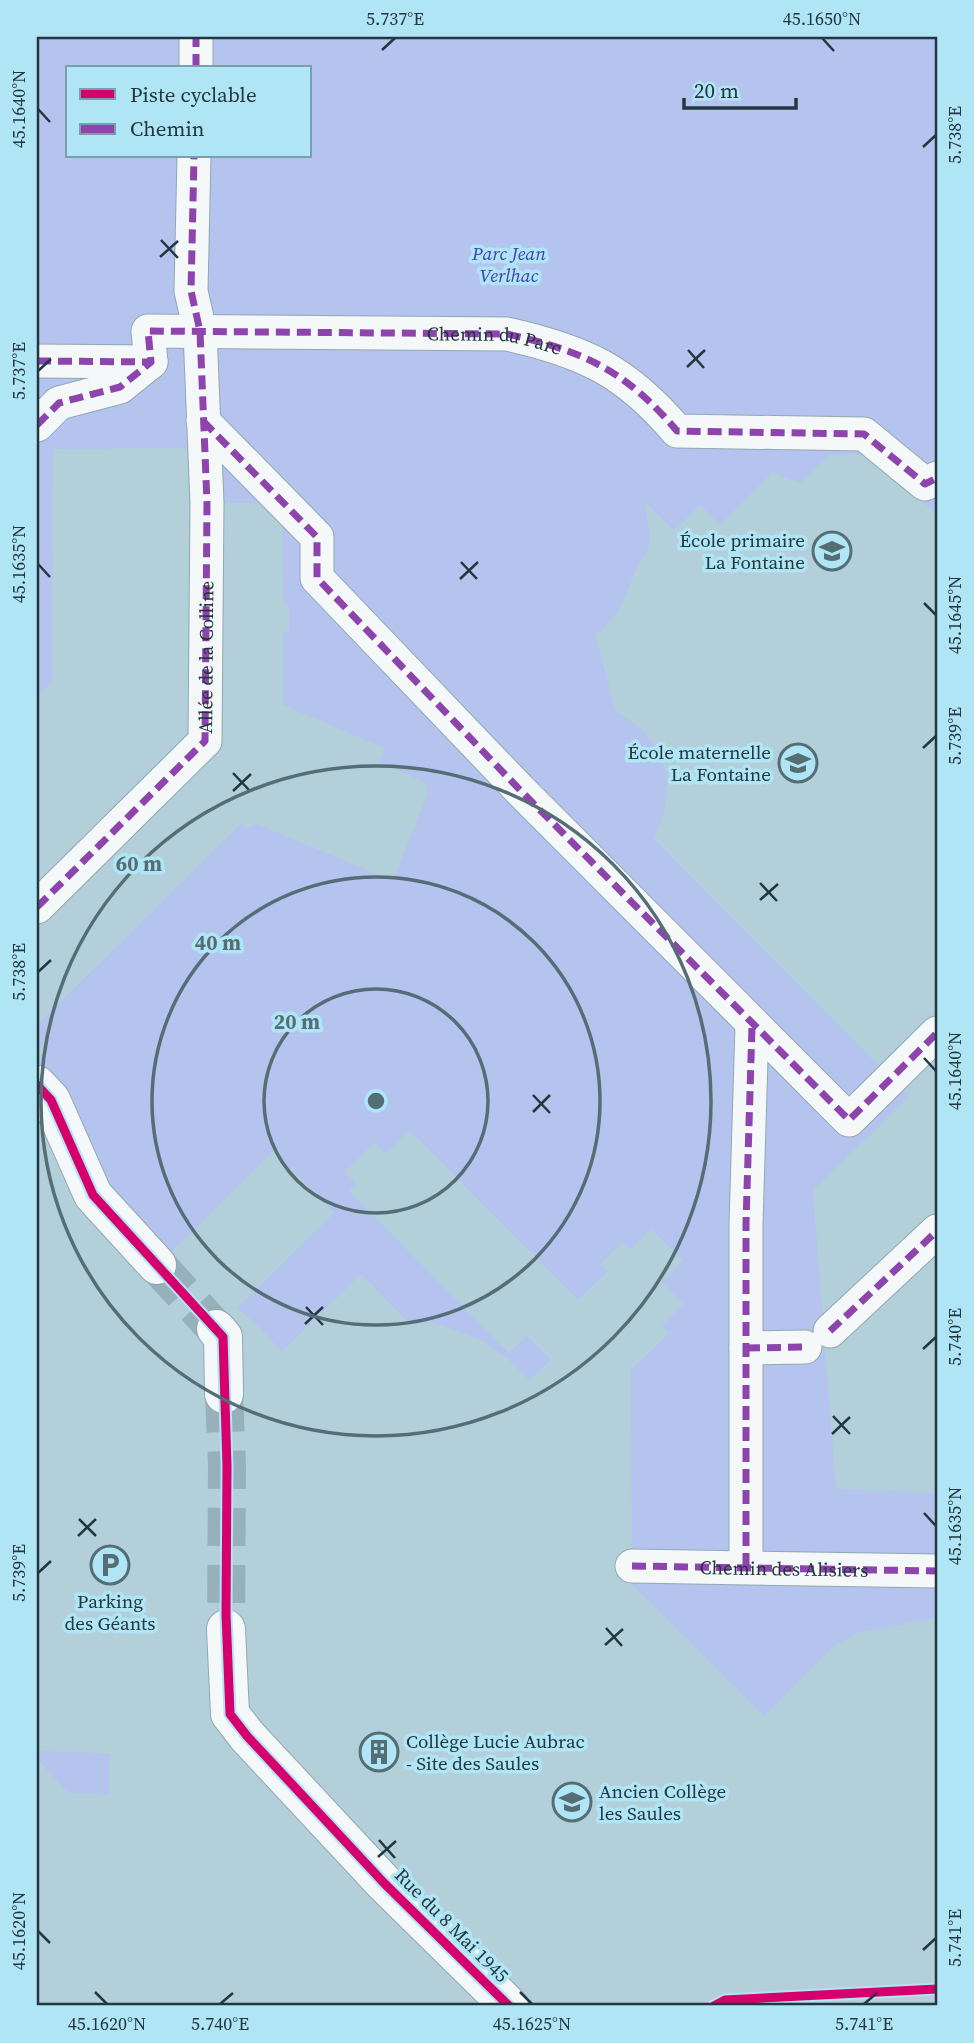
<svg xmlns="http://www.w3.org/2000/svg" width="974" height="2043" font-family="'Source Serif 4',serif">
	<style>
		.green { fill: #b4c4ee; fill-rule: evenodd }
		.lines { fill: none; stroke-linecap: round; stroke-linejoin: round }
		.minor-tunnel { stroke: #96b1bb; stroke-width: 38; stroke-dasharray: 38 19; stroke-linecap: butt }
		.pedestrian-casing { stroke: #91a8b0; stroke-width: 35 }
		.minor-casing { stroke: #91a8b0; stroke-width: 40 }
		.pedestrian { stroke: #f4f8f9; stroke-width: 33 }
		.minor { stroke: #f4f8f9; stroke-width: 38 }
		.quiet { stroke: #8e44ad; stroke-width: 7; stroke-dasharray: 14 7; stroke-linecap: butt }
		.cycleway-casing { stroke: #b0e5f6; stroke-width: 13 }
		.cycleway { stroke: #d6006c; stroke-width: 9 }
		.ticks { fill: none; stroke: #22373e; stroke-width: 2.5 }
		.ring { fill: none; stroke: #556d75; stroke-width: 3.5 }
		.labels { text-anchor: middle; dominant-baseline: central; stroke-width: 7; stroke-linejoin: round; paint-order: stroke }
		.park-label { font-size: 19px; font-style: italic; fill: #4640ad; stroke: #b0e5f6 }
		.street-label { font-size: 19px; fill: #22373e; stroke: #b0e5f6 }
		.poi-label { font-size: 19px; fill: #22373e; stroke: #b0e5f6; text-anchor: end }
		.centre { fill: #556d75; stroke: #b0e5f6; stroke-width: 3.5 }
		.ring-label { font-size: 21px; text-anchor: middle; font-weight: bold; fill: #556d75; stroke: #b0e5f6; stroke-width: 7; stroke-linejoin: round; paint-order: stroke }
		.neatline { fill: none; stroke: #22373e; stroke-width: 2.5 }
		.ticks-label { font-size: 18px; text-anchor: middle; fill: #22373e }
	</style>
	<rect width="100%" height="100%" fill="#b3d0da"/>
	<g class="green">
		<path d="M37,37H937V516L877,454L830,455L801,483L772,473L720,525L700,505L674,531L645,502C647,517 652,535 647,551C646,556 641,560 638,565C627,590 620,620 595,634L616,712C669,740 679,787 654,839L909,1096L813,1191L836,1489L937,1493V1618L857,1633L834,1646L764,1716L632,1585L631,1370L669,1333L662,1326L683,1304L662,1282L683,1261L651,1229L629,1250L622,1243L600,1265L607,1272L578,1300L410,1131L386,1154L374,1143L345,1172L356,1183L349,1191L509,1353L527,1336L551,1360L529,1380L506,1357L480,1340L435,1323L410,1324L361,1274L282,1352L257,1325L237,1308L334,1213L274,1151L169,1254L100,1181L46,1070L37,1061L44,1050L37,1042V1025L242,823L247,829L255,823L386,878L396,873L428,793L425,782L379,762L384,748L283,705V632L289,631V605L283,604L282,503H192L191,448L53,449L52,682L37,696ZM68,68H310V156H68Z"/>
		<path d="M37,1751L109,1753V1795L69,1793L37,1759Z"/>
	</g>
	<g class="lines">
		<g class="minor-tunnel">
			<path d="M157,1265L216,1329"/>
			<path d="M224,1394L227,1466L226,1629"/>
		</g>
		<defs>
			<g id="pedestrian">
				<path d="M196,68V37"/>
				<path d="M37,361L151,362L148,331L507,334C584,351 626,371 677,431L864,434L925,484L937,478"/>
				<path d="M203,421L317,537V578L520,790L849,1120L937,1033"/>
				<path d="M37,425L59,403L120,387L151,362"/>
				<path d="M37,907L205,741L207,503L200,331L191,291L194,156"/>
				<path d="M830,1331L937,1231"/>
				<path d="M746,1348L805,1347"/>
				<path id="s1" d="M632,1566L937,1571"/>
				<path d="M746,1567V1223L752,1026"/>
			</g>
			<g id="minor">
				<path d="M37,1085L51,1100L93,1195L157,1265"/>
				<path d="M216,1329L223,1337L224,1394"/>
				<path d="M226,1629L230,1714L247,1736L384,1883L509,2006"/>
			</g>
		</defs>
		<use href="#pedestrian" class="pedestrian-casing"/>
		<use href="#minor" class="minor-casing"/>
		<use href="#pedestrian" class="pedestrian"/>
		<use href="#minor" class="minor"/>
		<g class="quiet">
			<path d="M196,68V37"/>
			<path id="s2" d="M37,361L151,362L148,331L507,334C584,351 626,371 677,431L864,434L925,484L937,478"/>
			<path d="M203,421L317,537V578L520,790L849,1120L937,1033"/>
			<path d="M37,425L59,403L120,387L151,362"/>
			<path id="s3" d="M37,907L205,741L207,503L200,331L191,291L194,156"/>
			<path d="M830,1331L937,1231"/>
			<path d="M746,1348L805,1347"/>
			<path d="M632,1566L937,1571"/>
			<path d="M746,1567V1223L752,1026"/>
		</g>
		<defs>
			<g id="cycleway">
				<path d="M37,1085L51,1100L93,1195L223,1337L227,1466L226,1614L230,1714L247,1736L384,1883L509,2006"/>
				<path d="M714,2006L725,2000L937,1989"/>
			</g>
		</defs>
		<use href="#cycleway" class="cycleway-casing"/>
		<use href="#cycleway" class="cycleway"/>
	</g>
	<path class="ticks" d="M822,38L834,51M382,50L395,38M38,109L50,122M923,147L936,135M161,240L178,258M160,257L178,241M688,350L704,368M687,367L705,350M38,371L51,359M461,562L477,579M38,564L50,577M460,579L478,562M924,603L936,615M923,748L936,736M233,773L250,791M233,791L251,774M760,883L777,901M760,900L778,884M38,972L51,960M924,1058L936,1071M533,1095L550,1113M533,1112L550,1095M306,1307L323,1325M305,1324L323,1307M923,1349L936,1337M833,1416L850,1434M832,1434L850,1417M924,1513L936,1526M79,1519L96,1536M78,1536L96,1519M38,1573L51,1561M606,1628L622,1646M605,1645L623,1629M379,1840L395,1858M378,1857L396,1841M38,1931L50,1943M923,1950L936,1938M95,1992L107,2004M520,1992L532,2004M220,2004L233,1993M864,2004L877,1993"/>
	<g class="ring">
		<circle cx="376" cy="1101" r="112"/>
		<circle cx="376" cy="1101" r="224"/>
		<circle cx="376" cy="1101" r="335"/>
	</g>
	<defs>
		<symbol id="school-ring" viewBox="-11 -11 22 22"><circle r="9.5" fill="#b0e5f6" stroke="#556d75" stroke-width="1.5"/><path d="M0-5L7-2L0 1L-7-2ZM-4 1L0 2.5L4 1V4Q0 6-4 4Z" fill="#556d75"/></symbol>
		<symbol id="parking-ring" viewBox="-11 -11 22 22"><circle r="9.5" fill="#b0e5f6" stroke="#556d75" stroke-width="1.5"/><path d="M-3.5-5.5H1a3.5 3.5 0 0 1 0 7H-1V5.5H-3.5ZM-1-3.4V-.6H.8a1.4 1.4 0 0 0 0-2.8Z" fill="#556d75"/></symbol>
		<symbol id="building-ring" viewBox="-11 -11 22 22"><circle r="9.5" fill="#b0e5f6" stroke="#556d75" stroke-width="1.5"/><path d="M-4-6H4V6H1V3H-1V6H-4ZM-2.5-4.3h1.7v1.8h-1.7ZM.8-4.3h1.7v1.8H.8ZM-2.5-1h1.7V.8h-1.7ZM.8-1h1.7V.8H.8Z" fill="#556d75"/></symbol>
	</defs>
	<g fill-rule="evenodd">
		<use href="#school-ring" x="810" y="529" width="44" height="44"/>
		<use href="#school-ring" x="776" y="741" width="44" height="44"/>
		<use href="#parking-ring" x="88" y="1543" width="44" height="44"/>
		<use href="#building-ring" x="357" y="1730" width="44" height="44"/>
		<use href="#school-ring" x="550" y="1780" width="44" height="44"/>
	</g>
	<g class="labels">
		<g class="park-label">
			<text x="509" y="253">Parc Jean<tspan x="509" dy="22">Verlhac</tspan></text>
		</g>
		<g class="street-label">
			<text stroke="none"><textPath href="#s2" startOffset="492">Chemin du Parc</textPath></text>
			<text stroke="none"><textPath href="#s3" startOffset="320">Allée de la Colline</textPath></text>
			<text stroke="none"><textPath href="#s1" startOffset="152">Chemin des Alisiers</textPath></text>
			<text transform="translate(452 1925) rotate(45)">Rue du 8 Mai 1945</text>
		</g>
		<g class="poi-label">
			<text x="805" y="540">École primaire<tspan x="805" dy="22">La Fontaine</tspan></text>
			<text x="771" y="752">École maternelle<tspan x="771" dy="22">La Fontaine</tspan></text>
			<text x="110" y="1601" text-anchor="middle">Parking<tspan x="110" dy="22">des Géants</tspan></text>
			<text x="406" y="1741" text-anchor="start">Collège Lucie Aubrac<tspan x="406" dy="22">- Site des Saules</tspan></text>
			<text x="599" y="1791" text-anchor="start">Ancien Collège<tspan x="599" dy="22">les Saules</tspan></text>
		</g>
	</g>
	<circle cx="376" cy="1101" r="10" class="centre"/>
	<g class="ring-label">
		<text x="139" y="871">60 m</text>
		<text x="218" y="950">40 m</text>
		<text x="297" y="1029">20 m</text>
	</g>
	<rect width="974" height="2043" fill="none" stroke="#b0e5f6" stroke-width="77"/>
	<rect x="66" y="66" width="245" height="91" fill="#b0e5f6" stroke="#779fac" stroke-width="2"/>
	<rect x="80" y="89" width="35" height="10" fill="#d6006c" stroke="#779fac" stroke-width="2"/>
	<text x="130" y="102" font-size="21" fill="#22373e">Piste cyclable</text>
	<rect x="80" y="124" width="35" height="10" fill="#8e44ad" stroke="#779fac" stroke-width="2"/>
	<text x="130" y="136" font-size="21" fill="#22373e">Chemin</text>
	<path d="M684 98v10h112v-10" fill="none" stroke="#22373e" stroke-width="3.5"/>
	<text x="694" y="98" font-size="21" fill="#22373e" stroke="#b0e5f6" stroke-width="5" paint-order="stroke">20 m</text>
	<rect x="38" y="38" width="898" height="1966" class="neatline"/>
	<g class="ticks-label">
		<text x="395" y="25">5.737°E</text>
		<text x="822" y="25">45.1650°N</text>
		<text transform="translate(19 109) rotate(-90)" y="6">45.1640°N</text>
		<text transform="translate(955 135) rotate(-90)" y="6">5.738°E</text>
		<text transform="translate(19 371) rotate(-90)" y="6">5.737°E</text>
		<text transform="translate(19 564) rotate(-90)" y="6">45.1635°N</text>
		<text transform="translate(955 615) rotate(-90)" y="6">45.1645°N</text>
		<text transform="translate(955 736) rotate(-90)" y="6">5.739°E</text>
		<text transform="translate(19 972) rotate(-90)" y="6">5.738°E</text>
		<text transform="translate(955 1071) rotate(-90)" y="6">45.1640°N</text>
		<text transform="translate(955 1337) rotate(-90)" y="6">5.740°E</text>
		<text transform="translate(955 1526) rotate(-90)" y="6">45.1635°N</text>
		<text transform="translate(19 1573) rotate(-90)" y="6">5.739°E</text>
		<text transform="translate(19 1931) rotate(-90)" y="6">45.1620°N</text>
		<text transform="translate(955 1938) rotate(-90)" y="6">5.741°E</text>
		<text x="107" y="2030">45.1620°N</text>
		<text x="220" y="2030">5.740°E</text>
		<text x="532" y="2030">45.1625°N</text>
		<text x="864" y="2030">5.741°E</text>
	</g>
</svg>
